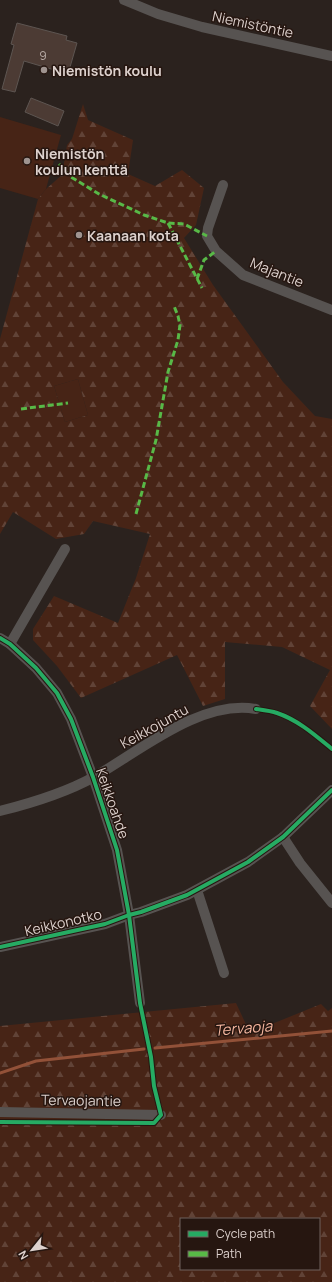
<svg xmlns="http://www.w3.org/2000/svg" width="332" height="1282" font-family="Manrope,sans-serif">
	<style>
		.green { fill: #472416 }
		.forest { fill: url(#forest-firs); fill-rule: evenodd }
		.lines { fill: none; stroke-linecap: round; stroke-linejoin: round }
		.stream { stroke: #925138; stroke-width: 3 }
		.building { fill: #4c3b34; stroke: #5d5551 }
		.minor { stroke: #575351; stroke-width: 10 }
		.quiet { stroke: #58b947; stroke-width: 3; stroke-dasharray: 6 3; stroke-linecap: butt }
		.cycleway-casing { stroke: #261610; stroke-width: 6 }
		.cycleway { stroke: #26ab63; stroke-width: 4 }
		.poi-dot { fill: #9f9490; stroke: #261610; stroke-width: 1.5 }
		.labels { text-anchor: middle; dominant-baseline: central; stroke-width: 3; stroke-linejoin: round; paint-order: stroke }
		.number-label { font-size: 12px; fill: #b9aca7 }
		.street-label { font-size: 14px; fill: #ddd1cd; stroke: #261610 }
		.poi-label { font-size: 14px; font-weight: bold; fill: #ddd1cd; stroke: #261610; text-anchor: start }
		.water-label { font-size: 15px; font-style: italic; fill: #f3b59e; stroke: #261610 }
	</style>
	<defs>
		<pattern id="forest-firs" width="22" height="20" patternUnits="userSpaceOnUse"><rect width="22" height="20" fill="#472416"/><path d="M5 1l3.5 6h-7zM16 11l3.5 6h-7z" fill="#614337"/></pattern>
	</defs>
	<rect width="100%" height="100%" fill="#2b221e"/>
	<g class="green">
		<path d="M0,117L61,135L46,189L38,199L0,188Z"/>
		<path d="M78,379L88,415L65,422L54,386Z"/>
	</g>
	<g class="forest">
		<path d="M83,104L88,120L133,140L128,174L155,186L182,170L204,188L196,225L184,238L213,285L283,382L315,416L332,419V729L310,706L330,670L282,647L225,642V699L203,706L177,655L81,698L57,666L33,640V629L54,596L118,623L136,578L150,534L93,521L84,534L56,539L13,512L0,534V339L38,199L46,189L62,175L67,145L72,139ZM78,379L88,415L65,422L54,386Z"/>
		<path d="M236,1003L250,1033L321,1004L328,1011L332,1008V1282H0V1026ZM181,1219H319V1269H181Z"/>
	</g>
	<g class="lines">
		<g class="stream">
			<path d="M155,1048L332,1031"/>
			<path d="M0,1073L36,1061L144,1049"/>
		</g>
	</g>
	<g class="building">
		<path d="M17,23L67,36L66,40L77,43L68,74L24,61L15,92L2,89L14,45L11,44Z"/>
		<path d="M31,98L64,111L58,126L25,112Z"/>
	</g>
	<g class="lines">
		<g class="minor">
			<path d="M124,0L158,14L202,27L332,56"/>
			<path d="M223,185L208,228L207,236L216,251L243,275L332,310"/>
			<path d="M0,638L10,644L36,668L57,693L71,719L93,777L117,850L129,915L140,1003"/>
			<path d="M10,644L65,549"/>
			<path d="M0,811C32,803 65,793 94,777C140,751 201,699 256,709"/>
			<path d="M283,837L300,863L332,903"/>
			<path d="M197,890L224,973"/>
			<path d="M0,947L105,924L129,915L141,912L187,895L248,862L283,837L332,790"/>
			<path d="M0,1112L161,1115"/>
		</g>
		<g class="quiet">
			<path d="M59,164L71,177L99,194L144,215L168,223L184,224L207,236"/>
			<path d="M168,223L202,288"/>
			<path d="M197,279L204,260L216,251"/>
			<path d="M21,409L68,403"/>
			<path d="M136,514L156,440L168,372L178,340L180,325L178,316L174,306"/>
		</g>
		<defs>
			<g id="cycleway">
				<path d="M0,638L10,644L36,668L57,693L71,719L93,777L117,850L129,915L140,1003L151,1057L154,1086L161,1115L154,1123L0,1122"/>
				<path d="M256,709C263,710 271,711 277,713C298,720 315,735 332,749"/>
				<path d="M0,947L105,924L129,915L141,912L187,895L248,862L283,837L332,790"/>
			</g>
		</defs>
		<use href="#cycleway" class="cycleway-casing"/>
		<use href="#cycleway" class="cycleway"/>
	</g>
	<g class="poi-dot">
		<circle cx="44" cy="70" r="4"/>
		<circle cx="27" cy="161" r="4"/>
		<circle cx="79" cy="235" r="4"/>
	</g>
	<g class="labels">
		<g class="number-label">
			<text x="43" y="55">9</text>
		</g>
		<g class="street-label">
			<text transform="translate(253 24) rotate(12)">Niemistöntie</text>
			<text transform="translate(277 272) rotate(22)">Majantie</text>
			<text transform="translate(154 726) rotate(-29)">Keikkojuntu</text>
			<text transform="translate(113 803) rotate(71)">Keikkoahde</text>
			<text transform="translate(63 922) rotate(-13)">Keikkonotko</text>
			<text transform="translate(81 1100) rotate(1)">Tervaojantie</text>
		</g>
		<g class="poi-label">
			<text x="52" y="70">Niemistön koulu</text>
			<text x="35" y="153">Niemistön<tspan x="35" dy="16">koulun kenttä</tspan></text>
			<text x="87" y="235">Kaanaan kota</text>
		</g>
		<g class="water-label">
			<text transform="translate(243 1028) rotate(-5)">Tervaoja</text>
		</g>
	</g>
	<rect x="180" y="1218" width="140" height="52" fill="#261610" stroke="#6f615c"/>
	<rect x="188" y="1231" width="20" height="6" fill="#26ab63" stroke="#6f615c"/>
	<text x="216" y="1238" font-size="12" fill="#ddd1cd">Cycle path</text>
	<rect x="188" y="1251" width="20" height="6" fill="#58b947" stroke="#6f615c"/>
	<text x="216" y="1258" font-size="12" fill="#ddd1cd">Path</text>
	<g transform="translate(32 1250) rotate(240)" stroke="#261610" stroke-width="3" paint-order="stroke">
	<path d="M0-3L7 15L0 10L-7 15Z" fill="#ddd1cd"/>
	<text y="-6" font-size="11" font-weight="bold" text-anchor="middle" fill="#ddd1cd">N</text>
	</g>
</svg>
